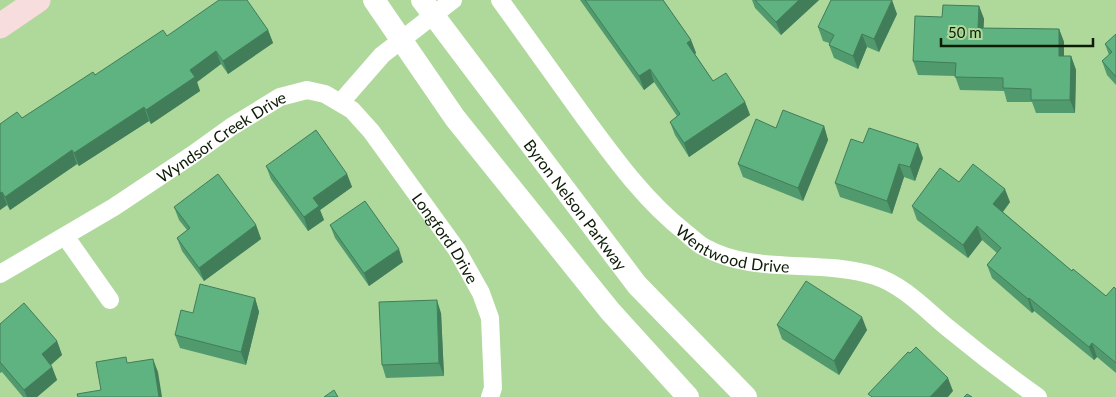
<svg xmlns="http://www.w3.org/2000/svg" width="1116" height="397" font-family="Lato,sans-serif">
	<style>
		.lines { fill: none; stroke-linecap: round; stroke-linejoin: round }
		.minor { stroke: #fff; stroke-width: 18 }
		.tertiary { stroke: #fff; stroke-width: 22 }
		.secondary { stroke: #f8dddf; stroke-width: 25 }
		.wall { fill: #519a6e }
		.shaded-wall { fill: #427d5a }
		.building { fill: #5eb380; stroke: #427d5a }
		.labels { text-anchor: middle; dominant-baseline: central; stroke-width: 5; stroke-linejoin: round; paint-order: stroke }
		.street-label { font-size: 16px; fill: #0d1c05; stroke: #afd89b }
	</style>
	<rect width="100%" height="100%" fill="#afd89b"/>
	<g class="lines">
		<g class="minor">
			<path id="s1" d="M500,0C528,39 556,78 584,117C615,159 645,201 686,233C692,238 698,244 704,247C755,276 819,258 875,276C903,285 925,309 948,328C977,352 1007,375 1038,397"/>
			<path d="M341,102L382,55L453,0"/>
			<path d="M65,236L110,300"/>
			<path id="s2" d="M0,274L114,207L192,155L231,127L280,97L307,90L325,94L352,110L371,131L457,250L481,293L490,318L493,388L490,397"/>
		</g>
		<g class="tertiary">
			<path d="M374,0L455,118L610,311L688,397"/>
			<path id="s3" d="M422,0L637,285L746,397"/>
		</g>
		<path class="secondary" d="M0,26L38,0"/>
	</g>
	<g class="wall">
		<path d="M580,0H663L691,40L696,53L695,54L713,81L745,102L750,115L689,157L675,135L670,122L677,116L654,82L644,90Z"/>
		<path d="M752,0H819L781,35L755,8Z"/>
		<path d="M979,6L984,19L983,28L1059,29L1064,42V56H1071L1076,70L1075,113H1036L1032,102H1007L1004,91L960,90L955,76L918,75L913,61L942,17Z"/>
		<path d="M897,14L879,52L867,47L858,69L834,58L829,45V43L823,41L818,27Z"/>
		<path d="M268,30L273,43L228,74L221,64L197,82L200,91L151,124L149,121L79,166L77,164L10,210L7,205L0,210V124L22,118L95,75L167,36Z"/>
		<path d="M1116,34V85L1107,75L1102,61L1109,55L1105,44Z"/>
		<path d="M824,126L828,140L803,201L743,177L738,164L776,128Z"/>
		<path d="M863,143L923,158L915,181L904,177L892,214L840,197L835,183Z"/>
		<path d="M266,166L347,174L352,187L320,210L324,220L308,231L271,179Z"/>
		<path d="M959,182L1010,202L1003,212L1072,271L1106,296L1116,289V373L1097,357L1094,360L1034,311L1032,313L992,278L987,265L997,253L982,240L968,258L917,220L912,206Z"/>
		<path d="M174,207L256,225L261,239L204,281L182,251L177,238L187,230L179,220Z"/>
		<path d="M330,225L403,262L369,286L335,238Z"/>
		<path d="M255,298L259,312L246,365L180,348L175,335L193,313Z"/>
		<path d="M441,313L444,376L386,378L382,365Z"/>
		<path d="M0,324L57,341L62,355L51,365L52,367L57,380L37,397H23L2,372L0,373Z"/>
		<path d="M777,325L867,330L839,375L782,339Z"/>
	</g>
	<g class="shaded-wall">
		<path d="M799,0H819L781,35L776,22Z"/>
		<path d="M892,0L897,14L879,52L874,39Z"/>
		<path d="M979,6L984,19L983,42L978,28Z"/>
		<path d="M1059,29L1064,42V70L1059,56Z"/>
		<path d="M268,30L273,43L228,74L223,61Z"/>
		<path d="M862,34L867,47L858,69L853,56Z"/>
		<path d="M691,40L696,53L692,56L687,43Z"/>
		<path d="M216,51L221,64L197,82L200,91L151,124L146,110L190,70Z"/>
		<path d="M1071,56L1076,70L1075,113L1070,100Z"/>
		<path d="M650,69L654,82L644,90L639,76Z"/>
		<path d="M745,102L750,115L689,157L684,143Z"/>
		<path d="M144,107L149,121L79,166L74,153Z"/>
		<path d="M824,126L828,140L803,201L798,188Z"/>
		<path d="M918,144L923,158L915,181L910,167Z"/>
		<path d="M72,150L77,164L10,210L5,197Z"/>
		<path d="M899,164L904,177L892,214L887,201Z"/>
		<path d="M347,174L352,187L320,210L324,220L308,231L304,217L313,198Z"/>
		<path d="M1005,189L1010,202L998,218L993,204Z"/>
		<path d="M2,192L7,205L0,210V193Z"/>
		<path d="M256,225L261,239L204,281L199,268Z"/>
		<path d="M977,226L982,240L968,258L963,245Z"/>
		<path d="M399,249L403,262L369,286L364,273Z"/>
		<path d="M255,298L259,312L246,365L241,352Z"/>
		<path d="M1029,298L1034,311L1032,313L1028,299Z"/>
		<path d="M437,300L441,313L444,376L439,363Z"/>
		<path d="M862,317L867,330L839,375L834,361Z"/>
		<path d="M57,341L62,355L47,368L42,354Z"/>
		<path d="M1092,343L1097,357L1094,360L1089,347Z"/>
		<path d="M153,359L158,372L162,397H159Z"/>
		<path d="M52,367L57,380L37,397H27L24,390Z"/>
		<path d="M948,378L953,391L948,397H930Z"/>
	</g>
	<g class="building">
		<path d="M219,0H247L268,30L223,61L216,51L190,70L195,77L146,110L144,107L74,153L72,150L5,197L2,192L0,193V124L17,112L22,118L93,72L95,75L163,30L167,36Z"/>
		<path d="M585,0H663L691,40L687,43L713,81L726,73L745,102L684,143L670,122L680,114L650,69L639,76Z"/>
		<path d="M755,0H799L776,22Z"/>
		<path d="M831,0H892L874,39L862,34L853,56L829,45L834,35L818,27Z"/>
		<path d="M943,5L979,6L978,28L1059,29V56H1071L1070,100H1031V89L1003,88V78L955,77L956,63L913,61L915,16L942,17Z"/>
		<path d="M1116,34V77L1102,61L1112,52L1105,44Z"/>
		<path d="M783,110L824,126L798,188L738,164L756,119L776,128Z"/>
		<path d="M869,128L918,144L910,167L899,164L887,201L835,183L851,139L863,143Z"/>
		<path d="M316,130L347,174L313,198L319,206L304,217L266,166Z"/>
		<path d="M973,164L1005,189L993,204L1072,271L1073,269L1106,296L1114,287L1116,289V363L1092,343L1089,347L1029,298L1028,299L987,265L1001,248L977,226L963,245L912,206L940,168L959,182Z"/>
		<path d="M218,174L256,225L199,268L177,238L190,228L174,207Z"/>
		<path d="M365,201L399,249L364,273L330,225Z"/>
		<path d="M806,281L862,317L834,361L777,325Z"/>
		<path d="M200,284L255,298L241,352L175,335L181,310L193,313Z"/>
		<path d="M437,300L439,363L382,365L379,302Z"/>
		<path d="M24,303L57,341L42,354L52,367L24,390L0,362V324Z"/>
		<path d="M916,347L948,378L930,397H872L868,394L908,352L910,353Z"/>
		<path d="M126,357L127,363L153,359L159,397H78L77,394L101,390L96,362Z"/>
		<path d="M334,390L338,397H324Z"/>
		<path d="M967,394L972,397H964Z"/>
	</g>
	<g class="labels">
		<g class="street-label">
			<text stroke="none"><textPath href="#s2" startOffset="261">Wyndsor Creek Drive</textPath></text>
			<text stroke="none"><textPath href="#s3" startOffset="256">Byron Nelson Parkway</textPath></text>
			<text stroke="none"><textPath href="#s2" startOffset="568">Longford Drive</textPath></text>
			<text stroke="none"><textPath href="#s1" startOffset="350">Wentwood Drive</textPath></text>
		</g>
	</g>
	<path d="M941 38v8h152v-8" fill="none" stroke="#0d1c05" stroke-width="2.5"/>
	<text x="948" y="38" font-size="15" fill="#0d1c05" stroke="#afd89b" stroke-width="4" paint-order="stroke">50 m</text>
</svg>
